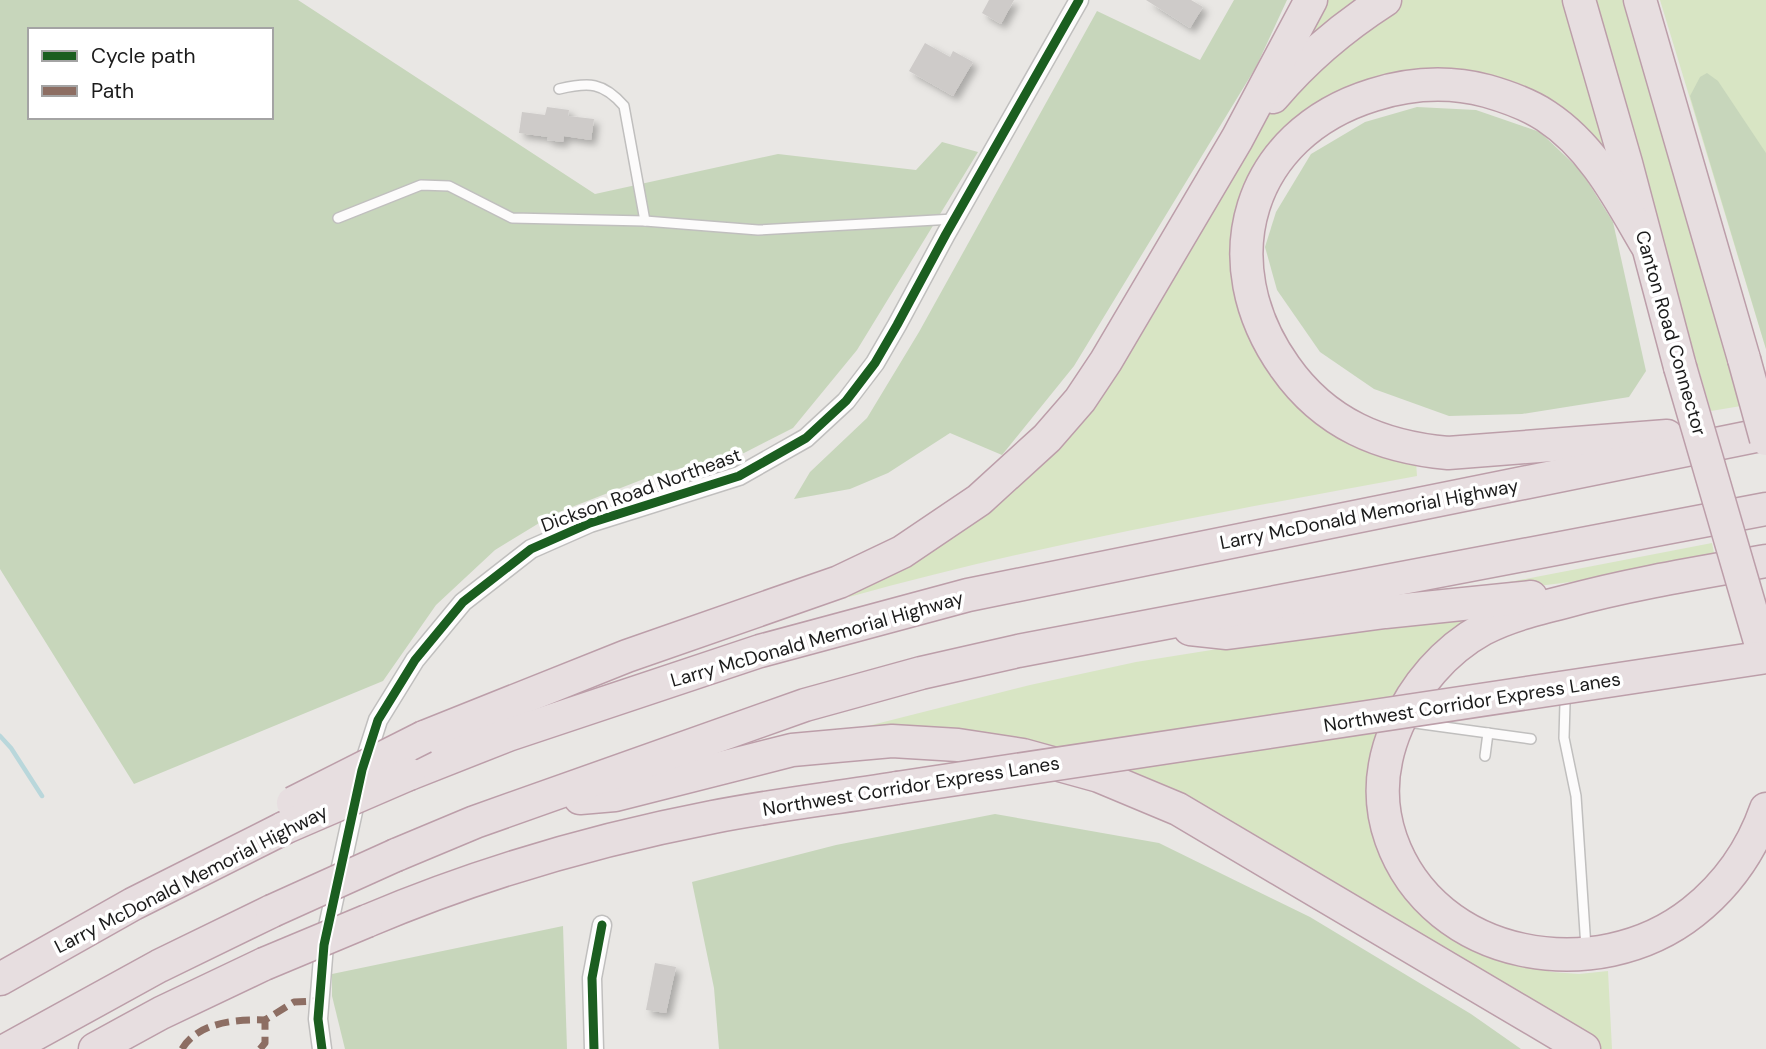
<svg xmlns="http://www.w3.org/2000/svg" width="1766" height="1049" font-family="'DM Sans',sans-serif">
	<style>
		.grass { fill: #d8e5c4 }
		.forest { fill: #c7d6bb; fill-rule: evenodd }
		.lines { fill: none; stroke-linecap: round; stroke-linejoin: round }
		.stream { stroke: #b9d7db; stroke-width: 4.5 }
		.building { fill: #cecbc9; filter: url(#shadow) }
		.lane-casing { stroke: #c0bfbe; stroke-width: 12 }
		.street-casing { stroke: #c0bfbe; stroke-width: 21 }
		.highway-casing { stroke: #bc9ea9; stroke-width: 35 }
		.lane { stroke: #fcfbfb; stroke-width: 9 }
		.street { stroke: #fcfbfb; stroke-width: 18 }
		.highway { stroke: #e7dee0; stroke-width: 32 }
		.highway-bridge-casing { stroke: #bc9ea9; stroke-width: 35; stroke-linecap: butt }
		.highway-bridge { stroke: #e7dee0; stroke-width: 32 }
		.quiet { stroke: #8d6e63; stroke-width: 7; stroke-dasharray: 14 7; stroke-linecap: butt }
		.cycleway-casing { stroke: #fff; stroke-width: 13 }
		.cycleway { stroke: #1b5e20; stroke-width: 9 }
		.labels { text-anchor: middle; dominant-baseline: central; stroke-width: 7; stroke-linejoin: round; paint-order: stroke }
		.street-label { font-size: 19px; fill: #1b1b1b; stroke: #fff }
	</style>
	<defs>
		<filter id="shadow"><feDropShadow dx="5" dy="5" stdDeviation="3.5" flood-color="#0004"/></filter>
	</defs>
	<rect width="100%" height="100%" fill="#e9e7e4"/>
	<g class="grass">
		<path d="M1318,0H1360L1299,51Z"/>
		<path d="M1403,0H1562L1608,152L1605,155L1438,74L1259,166L1253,339L1416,462L1417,476C1227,511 1036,545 849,597L848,592L994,503L1274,108L1373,16Z"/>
		<path d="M1590,0H1627L1741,406L1711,411Z"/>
		<path d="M1660,0H1766V349Z"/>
		<path d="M1712,543L1715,558L1635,574L1489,592V586Z"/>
		<path d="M1499,607L1396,698L1051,750L860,728L1030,685L1136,662L1224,648L1469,619Z"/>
		<path d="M1386,728L1380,849L1500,957L1552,972L1579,974L1608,971L1612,1049H1600L1117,768Z"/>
	</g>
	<g class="forest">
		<path d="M0,0H298L595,194L778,154L916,170L942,142L978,152L857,350L793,428L744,453L654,475L554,514L495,550L436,605L383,681L134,784L0,569ZM30,30H271V117H30Z"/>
		<path d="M1234,0H1287L1256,67L1074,366L1002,455L950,433L888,473L850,489L794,499L810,472L867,418L919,332L1097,11L1200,60Z"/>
		<path d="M1707,73L1718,81L1766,153V349L1690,96L1700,77Z"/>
		<path d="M1417,107L1476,110L1540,132L1581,171L1613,222L1646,371L1629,397L1522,414L1449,416L1374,389L1320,352L1277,290L1265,247L1276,212L1311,154L1365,122Z"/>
		<path d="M995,814L1159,843L1310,917L1471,1014L1521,1049H719L714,988L692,882L836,845Z"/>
		<path d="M563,926L567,1049H345L332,996V974Z"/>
	</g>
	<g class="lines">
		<path class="stream" d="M0,736L11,748L42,796"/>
	</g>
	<g class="building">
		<path d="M989,0H1014L1001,24L982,13Z"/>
		<path d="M1146,0H1191L1203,7L1190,28Z"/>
		<path d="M925,43L950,57L953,51L973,62L953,96L909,71Z"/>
		<path d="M547,107L569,110L568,116L594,119L591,140L564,136L563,142L547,140L548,137L519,133L522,112L545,115Z"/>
		<path d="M655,963L676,967L666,1013L646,1010Z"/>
	</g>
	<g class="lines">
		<defs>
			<g id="lane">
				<path d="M559,89C589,82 603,82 624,106L645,221"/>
				<path d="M338,218L421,185L449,186L512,218L645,221L758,230L954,219"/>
				<path d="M1565,703L1564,738L1576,796L1586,948"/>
				<path d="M1415,723L1531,739"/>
				<path d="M1485,756L1488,733"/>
			</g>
			<g id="street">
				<path d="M322,1049L318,1019L324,945L362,770L378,720L415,660L463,602L531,549L590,523L739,476L806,438L846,401L875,363L897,325L946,234L1079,0"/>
				<path d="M594,1049L592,978L602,925"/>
			</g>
			<g id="highway">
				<path d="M1579,0L1626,163L1680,367"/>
				<path d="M1640,0L1744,359"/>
				<path d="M1273,97C1305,59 1343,27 1385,0"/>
				<path d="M1646,244C1618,196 1593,147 1546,116C1528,104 1508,97 1487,91C1449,81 1411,83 1373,95C1247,134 1210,262 1285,367C1325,424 1381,447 1448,453L1667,436"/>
				<path d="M1766,561C1698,573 1630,584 1564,602C1536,609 1508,616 1483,629C1445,650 1414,686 1397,726C1381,763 1378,802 1391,839C1434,961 1597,988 1693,912C1727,885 1752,849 1766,809"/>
				<path d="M1190,629L1227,633L1385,612L1531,597"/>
				<path d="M424,737L627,656L839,582L902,552L979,500L1047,438L1080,400L1106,361L1237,139L1311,0"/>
				<path d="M409,774L508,735L760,651L968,595L1766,434"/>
				<path d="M580,798L615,795L792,750L892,741L958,745L1023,755L1099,776L1178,809L1584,1049"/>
				<path d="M396,855L475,822L805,705L921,673L1018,651L1766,509"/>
				<path d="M367,921C478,874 594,840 713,817C774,805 836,798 897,788"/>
				<path d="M0,979L133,904L284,828"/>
				<path d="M8,1049L159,966L272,911"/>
				<path d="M95,1049L161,1013L264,964"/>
			</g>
		</defs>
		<use href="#lane" class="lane-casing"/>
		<use href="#street" class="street-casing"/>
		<use href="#highway" class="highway-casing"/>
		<use href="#lane" class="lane"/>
		<use href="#street" class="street"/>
		<use href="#highway" class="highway"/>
		<defs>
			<g id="highway-bridge">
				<path d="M1744,359L1766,439"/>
				<path d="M1680,367L1761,645"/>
				<path d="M897,788L1766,657"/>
				<path d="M293,803L424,737"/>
				<path d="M284,828L409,774"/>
				<path d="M272,911L396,855"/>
				<path d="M264,964L367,921"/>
			</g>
		</defs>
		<use href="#highway-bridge" class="highway-bridge-casing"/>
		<use href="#highway-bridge" class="highway-bridge"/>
		<g class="quiet">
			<path d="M182,1049C198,1022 237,1019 265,1020"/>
			<path d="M260,1049L265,1043V1020L294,1002L314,1001"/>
		</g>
		<defs>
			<g id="cycleway">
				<path d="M322,1049L318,1019L324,945L362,770L378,720L415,660L463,602L531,549L590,523L739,476L806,438L846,401L875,363L897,325L946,234L1079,0"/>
				<path d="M594,1049L592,978L602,925"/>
			</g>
		</defs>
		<use href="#cycleway" class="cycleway-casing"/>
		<use href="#cycleway" class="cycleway"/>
	</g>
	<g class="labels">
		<g class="street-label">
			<text transform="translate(1671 333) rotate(74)">Canton Road Connector</text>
			<text transform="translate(641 490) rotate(-20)">Dickson Road Northeast</text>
			<text transform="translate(1369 514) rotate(-11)">Larry McDonald Memorial Highway</text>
			<text transform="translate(817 639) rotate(-16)">Larry McDonald Memorial Highway</text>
			<text transform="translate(1472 702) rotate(-9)">Northwest Corridor Express Lanes</text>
			<text transform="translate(911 786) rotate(-9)">Northwest Corridor Express Lanes</text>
			<text transform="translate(191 879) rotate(-27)">Larry McDonald Memorial Highway</text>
		</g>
	</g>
	<rect x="28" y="28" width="245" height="91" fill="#ffffff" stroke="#a4a4a4" stroke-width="2"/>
	<rect x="42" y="51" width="35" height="10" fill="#1b5e20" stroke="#a4a4a4" stroke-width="2"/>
	<text x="91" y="63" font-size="21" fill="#1b1b1b">Cycle path</text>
	<rect x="42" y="86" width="35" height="10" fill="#8d6e63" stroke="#a4a4a4" stroke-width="2"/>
	<text x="91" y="98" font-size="21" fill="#1b1b1b">Path</text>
</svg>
